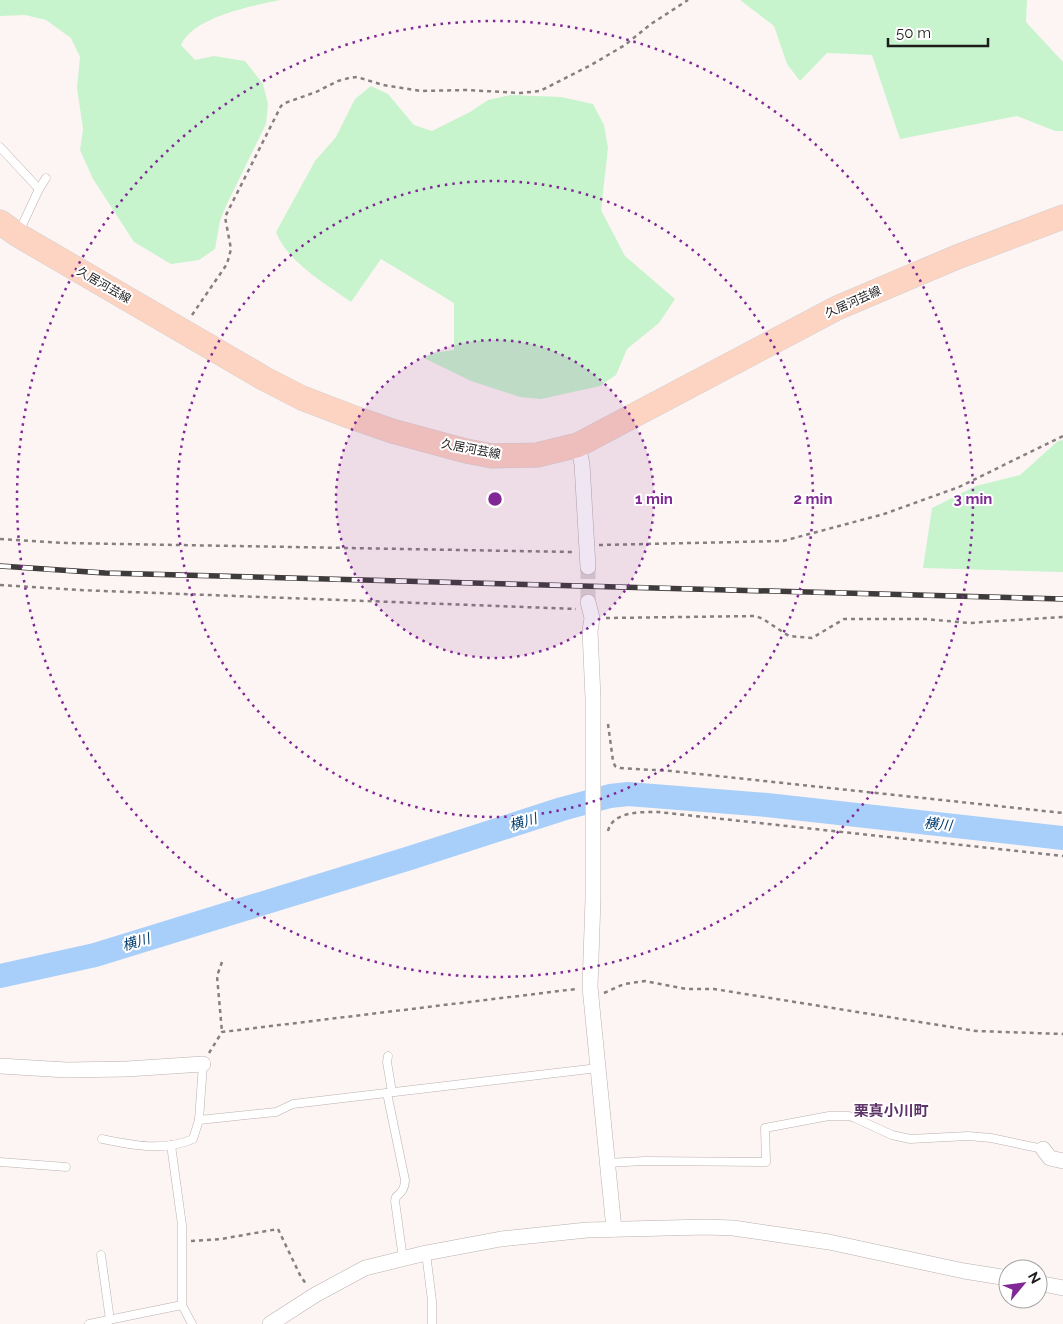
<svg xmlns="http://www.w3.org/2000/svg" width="1063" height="1324" font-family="Raleway,'Noto Sans JP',sans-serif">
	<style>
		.green { fill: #c7f4cd }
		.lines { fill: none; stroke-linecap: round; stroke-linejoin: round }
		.river { stroke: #a8cff9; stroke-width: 24 }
		.street-tunnel { stroke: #dcd4d3; stroke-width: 15; stroke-dasharray: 15 8; stroke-linecap: butt }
		.lane-casing { stroke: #b9b1af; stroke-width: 9 }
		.street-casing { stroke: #b9b1af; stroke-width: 16 }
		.primary-casing { stroke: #d2d2d2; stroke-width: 25 }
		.path { stroke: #85807f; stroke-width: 2.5; stroke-dasharray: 4 4; stroke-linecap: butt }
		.lane { stroke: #fff; stroke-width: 8 }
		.street { stroke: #fff; stroke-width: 15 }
		.primary { stroke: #fdd3c2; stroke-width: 24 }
		.rail-casing { stroke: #3f3b3b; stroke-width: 5.5 }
		.rail { stroke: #fff; stroke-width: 4; stroke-dasharray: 11; stroke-linecap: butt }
		.ring { fill: none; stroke: #802996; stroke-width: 2.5; stroke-dasharray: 2.5 5 }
		.labels { text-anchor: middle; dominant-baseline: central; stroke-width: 4; stroke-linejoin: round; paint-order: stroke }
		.street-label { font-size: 12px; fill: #1f1c1c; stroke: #fff }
		.water-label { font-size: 14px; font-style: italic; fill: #003d6e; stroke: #fff }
		.quarter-label { font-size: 15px; font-weight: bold; fill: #5c3267; stroke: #fff }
		.centre { fill: #802996; stroke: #fff; stroke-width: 2.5 }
		.ring-label { font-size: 15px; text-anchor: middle; font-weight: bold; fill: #802996; stroke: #fff; stroke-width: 4; stroke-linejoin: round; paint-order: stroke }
	</style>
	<rect width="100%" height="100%" fill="#fdf5f3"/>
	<g class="green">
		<path d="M0,0H280C252,6 193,17 181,45L195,60L214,56L245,61L263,84L268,104L266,124L226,206L220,221L215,249L199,260L171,264L134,242L93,179L80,150L83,129L77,88L80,57L71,38L46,20L25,15L0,16Z"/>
		<path d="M740,0H1027L1026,22L1063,62V131H1055L1017,116L900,139L872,55L827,53L800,81L787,64L774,26Z"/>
		<path d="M371,86L388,94L414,125L432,131L470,112L488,100L510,95L561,97L593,104L604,125L608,148L601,210L625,256L675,299L659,323L627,349L616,375L600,386L541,399L520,397L471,381L424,358L433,353L454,350V303L381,259L351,302C326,284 287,262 276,232L315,161L336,137L355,99Z"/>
		<path d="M1063,440V572L923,568L932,508L976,486L1020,475L1058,441Z"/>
	</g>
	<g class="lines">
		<path class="river" d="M0,976L95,955L410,858L562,809L610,796L628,794L767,805L1063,838"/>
		<path class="street-tunnel" d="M588,602V567"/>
		<defs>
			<g id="lane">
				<path d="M0,147L39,189"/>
				<path d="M19,232L39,189L46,178"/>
				<path d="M388,1056L387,1062L392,1092"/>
				<path d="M387,1093L405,1180C405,1188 402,1192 396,1197L395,1201L403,1259"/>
				<path d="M199,1120L276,1112L293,1104L598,1068"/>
				<path d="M102,1139C131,1145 164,1152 193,1139L199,1120L203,1064"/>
				<path d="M171,1145L182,1225V1305L192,1324"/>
				<path d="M0,1162L66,1167"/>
				<path d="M606,1163L645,1161L766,1162L765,1128L829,1116H849L855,1118L892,1135L910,1139L968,1136L991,1138L1043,1149"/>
				<path d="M426,1253L432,1301V1324"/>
				<path d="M101,1255L110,1320"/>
				<path d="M89,1324L182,1305"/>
			</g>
			<g id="street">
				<path d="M578,445L582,464L588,567"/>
				<path d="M588,602L592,618L590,631L593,698V899L590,987L614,1229"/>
				<path d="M0,1066L67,1070L127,1069L203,1064"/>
				<path d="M1043,1149L1050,1158L1063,1161"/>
				<path d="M1038,1283L1063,1288"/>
				<path d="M270,1324L315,1295L365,1268L426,1253L501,1239L587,1230L706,1227L733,1228L829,1242L964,1271L1008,1278"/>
			</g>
			<path id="primary" d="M0,222L18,235L265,379L302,398L349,416L392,431L466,451L492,456L537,455L578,445L837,308L957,257L1063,217"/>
		</defs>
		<use href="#lane" class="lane-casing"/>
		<use href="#street" class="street-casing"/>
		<use href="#primary" class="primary-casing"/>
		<g class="path">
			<path d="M192,315L227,264L231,249L225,217L281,106L285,103L316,92L338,81L349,78L357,77L383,85L421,91L467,90L520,93L540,91L591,65L625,45L651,24L688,0"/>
			<path d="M0,539L66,543L573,552"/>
			<path d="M599,545L783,541L884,514L959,487L1063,436"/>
			<path d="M0,585L78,590L576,609"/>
			<path d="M606,618L756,616L763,619L789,636L812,638L844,619H925L969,623L1063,617"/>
			<path d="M608,724L613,761L615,766L620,768L671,771L1063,813"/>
			<path d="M608,831C613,811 641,812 658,812L1063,856"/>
			<path d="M222,962L217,976L222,1032"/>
			<path d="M604,993L624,984L645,981L686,989H714L976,1031L1063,1034"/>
			<path d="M209,1053L222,1032L576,989"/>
			<path d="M191,1241L221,1239L278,1229L300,1275L306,1284"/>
		</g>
		<use href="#lane" class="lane"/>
		<use href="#street" class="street"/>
		<use href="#primary" class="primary"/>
		<defs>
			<path id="rail" d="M0,566L105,573L1063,599"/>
		</defs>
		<use href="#rail" class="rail-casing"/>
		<use href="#rail" class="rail"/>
	</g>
	<circle cx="495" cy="499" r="159" fill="#802996" fill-opacity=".12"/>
	<g class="ring">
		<circle cx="495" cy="499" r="159"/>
		<circle cx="495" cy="499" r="318"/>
		<circle cx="495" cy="499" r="478"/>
	</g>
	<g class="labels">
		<g class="street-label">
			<text transform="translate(104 285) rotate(30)">久居河芸線</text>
			<text transform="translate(853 302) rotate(-24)">久居河芸線</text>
			<text transform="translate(471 449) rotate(11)">久居河芸線</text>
		</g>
		<g class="water-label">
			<text transform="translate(523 822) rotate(-17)">横川</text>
			<text transform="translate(938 824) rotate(6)">横川</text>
			<text transform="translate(136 942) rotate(-17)">横川</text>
		</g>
		<g class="quarter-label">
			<text x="891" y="1111">栗真小川町</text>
		</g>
	</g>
	<circle cx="495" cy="499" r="8" class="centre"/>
	<g class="ring-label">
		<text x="654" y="504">1 min</text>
		<text x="813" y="504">2 min</text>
		<text x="973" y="504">3 min</text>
	</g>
	<g transform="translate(1023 1284) rotate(61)"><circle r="24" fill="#ffffff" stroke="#a5a4a4"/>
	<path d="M0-4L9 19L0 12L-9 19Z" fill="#802996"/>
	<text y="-8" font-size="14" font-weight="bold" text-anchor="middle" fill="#1f1c1c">N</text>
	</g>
	<path d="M888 38v8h100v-8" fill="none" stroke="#1f1c1c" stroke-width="2.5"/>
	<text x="896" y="38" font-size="15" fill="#1f1c1c" stroke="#ffffff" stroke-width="4" paint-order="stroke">50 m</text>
</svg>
